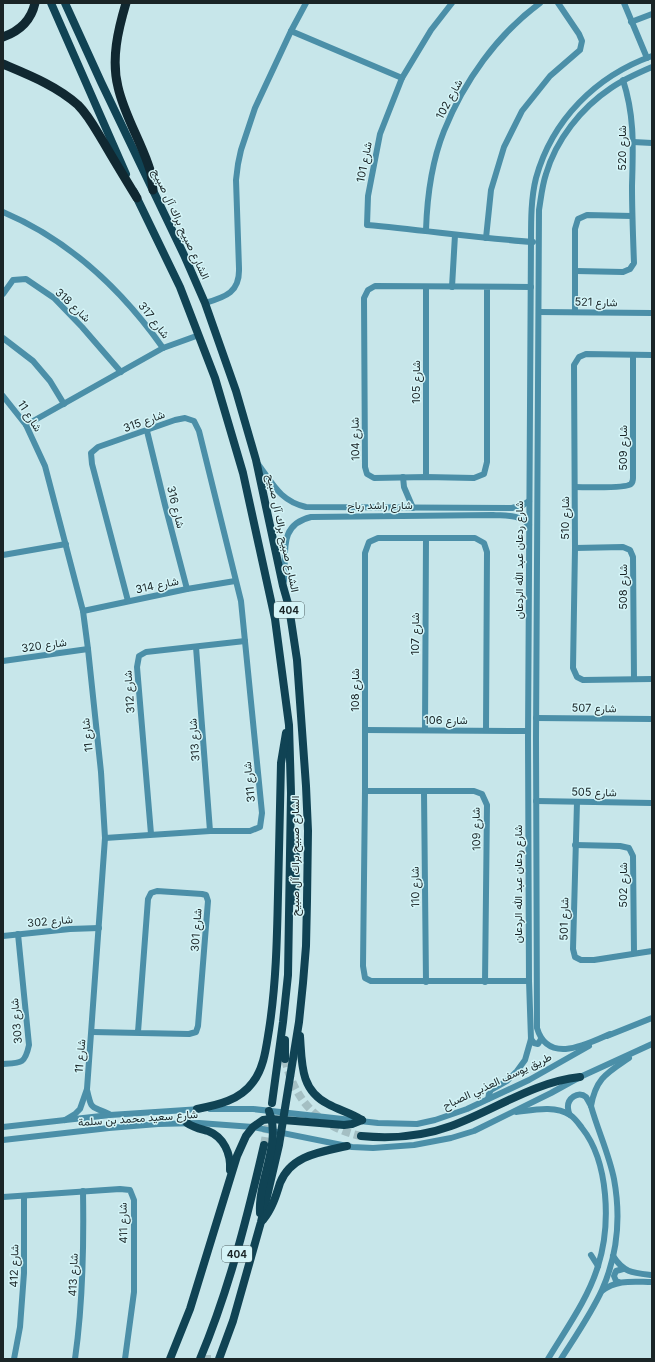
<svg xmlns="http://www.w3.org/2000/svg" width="655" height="1362" font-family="Inter,Vazirmatn,sans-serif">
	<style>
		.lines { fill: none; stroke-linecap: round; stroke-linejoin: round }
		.major-tunnel { stroke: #a4bfc3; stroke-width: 8; stroke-dasharray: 8 4; stroke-linecap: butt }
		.minor { stroke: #4b8fa8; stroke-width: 6 }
		.major { stroke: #104354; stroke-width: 8 }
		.highway { stroke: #102831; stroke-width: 9 }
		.labels { text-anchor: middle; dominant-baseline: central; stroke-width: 3; stroke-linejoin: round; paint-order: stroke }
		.shield { fill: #d4f4f7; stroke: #526365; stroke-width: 1 }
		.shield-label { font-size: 10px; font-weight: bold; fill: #1a2527 }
		.street-label { font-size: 11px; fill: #1a2527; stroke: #d4f4f7 }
	</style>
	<rect width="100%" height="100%" fill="#c7e6ea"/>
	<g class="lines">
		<g class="major-tunnel">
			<path d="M285,1059C294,1100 319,1127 361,1136"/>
			<path d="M264,1145L270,1113"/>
			<path d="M207,1359V1355"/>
		</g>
		<g class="minor">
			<path d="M452,3L431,30L402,78L380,134L368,196L367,225C423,230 478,238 533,242"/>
			<path d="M624,3L647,58"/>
			<path d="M631,22L652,14"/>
			<path d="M291,31L402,78"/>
			<path d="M633,142L652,143"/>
			<path d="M3,212C69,240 122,290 163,348L26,425"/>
			<path d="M426,230C427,199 432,161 444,131C464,81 497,35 540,3"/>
			<path d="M486,238L491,190L504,147L522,111L550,76L580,50L582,41L579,34L558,3"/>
			<path d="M576,271L623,272L630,269L634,263C633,237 632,212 632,186C633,148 635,117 623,80"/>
			<path d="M452,287L455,235"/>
			<path d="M487,288V462L484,474L474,478L426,477L374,478L367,474L365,467L364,298L368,290L375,286L531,287"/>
			<path d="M3,294L13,280L26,279L54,298L82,327L121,372"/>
			<path d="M205,303C226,297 240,292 239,268L236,180L238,164L241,150L255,108L291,31L306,3"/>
			<path d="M539,312L652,313"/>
			<path d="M575,312V229L578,219L587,215L632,216"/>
			<path d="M3,338L33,361L50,381L64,404"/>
			<path d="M163,348L199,335"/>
			<path d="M652,355L586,354L579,357L574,365L575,548L573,668L577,677L583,680L652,679"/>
			<path d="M3,396L26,425L45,466L83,611L88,649L101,772L105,838L87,1089L80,1109L75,1114L65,1120"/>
			<path d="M147,431L165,505L187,589"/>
			<path d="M258,464C273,484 280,501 306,507L512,508L523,505L529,501"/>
			<path d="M403,477L404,487L413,508"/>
			<path d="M426,477V287"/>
			<path d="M575,487C585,487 625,489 631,484C632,483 633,480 633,478V355"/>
			<path d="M575,548L623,547L630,550L633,557L634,679"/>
			<path d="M3,555L66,544"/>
			<path d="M284,581C287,554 277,525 311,517L493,515C506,516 519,514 529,525"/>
			<path d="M83,611L187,589L235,581"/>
			<path d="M196,647L210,831"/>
			<path d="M3,661L88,649"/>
			<path d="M536,718L652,719"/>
			<path d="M365,730L528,731"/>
			<path d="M425,730L426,538"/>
			<path d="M486,730L487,552L484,543L475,538H378L369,542L365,553V791L363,966L365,978L371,981H529"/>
			<path d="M365,791H474L482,794L487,805L485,982"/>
			<path d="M424,792L426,982"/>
			<path d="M536,801L652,803"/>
			<path d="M577,802L573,949L575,957L581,960H594L652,951"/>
			<path d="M151,834L137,667L139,656L146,652L245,641"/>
			<path d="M105,838L210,831H250L260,827L262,813L241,601L199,431L194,421L185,418L175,420L98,447L91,453L92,464L128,601"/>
			<path d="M575,845L620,846L629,848L633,856L634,953"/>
			<path d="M3,936L70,929L99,928"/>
			<path d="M92,1032L189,1034L196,1032L198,1026L208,901L206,895L202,894L157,891L151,893L148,899L138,1032"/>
			<path d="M610,1034C587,1044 548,1065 537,1028L536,738L539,210C541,198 542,186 546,174C556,140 581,108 611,88C624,79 638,73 652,67"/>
			<path d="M607,1036L652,1018"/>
			<path d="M531,1039L534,1043L538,1044L541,1039"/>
			<path d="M3,1064C21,1063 25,1064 29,1045L18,934"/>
			<path d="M87,1090C92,1112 91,1105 109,1114"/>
			<path d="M488,1099L489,1094L491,1090L507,1081L517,1071L525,1060L531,1039L529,981L528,738L531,241C531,220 531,198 536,178C552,120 596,76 652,56"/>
			<path d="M591,1106C596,1078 607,1073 629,1058"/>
			<path d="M210,1109H253L378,1123L417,1124L435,1120L467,1109L529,1080L589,1046"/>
			<path d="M516,1112C533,1110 555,1105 570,1115C575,1118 579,1124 582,1128C609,1162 611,1225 598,1266C588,1299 566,1329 548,1359"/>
			<path d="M3,1127L110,1115L201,1109"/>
			<path d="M3,1140L109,1128L158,1124L199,1123L253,1127L352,1147L373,1148L414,1145L451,1138L474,1131L551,1093L580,1077L652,1044"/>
			<path d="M3,1197L120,1189L130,1190L134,1200V1292L125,1359"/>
			<path d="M591,1255L598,1266"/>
			<path d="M613,1256C624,1273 633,1273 652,1275"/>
			<path d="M619,1282L616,1281L614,1276L616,1271L623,1269"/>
			<path d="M602,1291C617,1279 634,1282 652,1282"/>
			<path d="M14,1359L20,1327L24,1273V1196"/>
			<path d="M75,1359C83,1303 84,1248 83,1191"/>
			<path d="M561,1359C575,1337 591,1314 602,1290C617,1256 621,1217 614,1179C609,1154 598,1131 591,1106C590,1104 588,1100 586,1097C578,1090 567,1099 568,1108C568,1110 569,1113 570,1115"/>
		</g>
		<g class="major">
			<path d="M51,3L126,174"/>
			<path d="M65,3L101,82L184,255L205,303L236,391L256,460L283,586L289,607L297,660L306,786L308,831L307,901L306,946L303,983L299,1022L279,1145L261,1222L233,1321L219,1359"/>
			<path d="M134,192L180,287L215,378L243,473L275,619L289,725L291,793L288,975L283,1022L272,1103"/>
			<path d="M294,841L296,858L295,901"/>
			<path d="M300,1036C302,1063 300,1090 328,1104C339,1110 351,1113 362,1120"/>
			<path d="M285,1040V1059"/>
			<path d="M197,1109C218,1105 240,1100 253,1082C264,1068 266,1048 269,1030C276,985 277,940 278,894C279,850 280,807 281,763L286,733"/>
			<path d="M187,1123C194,1128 201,1129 208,1131C224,1137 231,1154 230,1170"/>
			<path d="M361,1136C392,1139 421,1137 451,1126C495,1110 533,1082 580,1077"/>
			<path d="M260,1213C258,1179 282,1144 269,1111"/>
			<path d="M263,1220C272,1209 276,1196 280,1183C291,1155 321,1152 347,1146"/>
			<path d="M170,1359L190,1309L237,1156L246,1136L253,1127L263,1120L271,1119L344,1125L352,1124L362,1120"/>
			<path d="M200,1359C229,1290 247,1218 264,1145"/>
		</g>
		<g class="highway">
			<path d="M126,3C118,30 111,59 118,87C124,114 139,138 148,164L151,173L153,190"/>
			<path d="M3,37C20,31 31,21 35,3"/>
			<path d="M3,64C29,75 57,86 78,105C89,116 96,130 104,143C115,162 126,180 137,198"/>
		</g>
	</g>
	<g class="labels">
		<g class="shield">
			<rect x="274" y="602" width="30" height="16" rx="3"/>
			<rect x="222" y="1246" width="30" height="16" rx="3"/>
		</g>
		<g class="shield-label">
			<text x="289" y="610">404</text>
			<text x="237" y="1254">404</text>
		</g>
		<g class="street-label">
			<text transform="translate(449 99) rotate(-62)">شارع 102</text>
			<text transform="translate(622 148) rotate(-90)">شارع 520</text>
			<text transform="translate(364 162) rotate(-79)">شارع 101</text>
			<text transform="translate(181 224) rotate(65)">الشارع صبيح براك آل صبيح</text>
			<text transform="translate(596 302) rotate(1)">شارع 521</text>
			<text transform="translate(73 305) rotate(43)">شارع 318</text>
			<text transform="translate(154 320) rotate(52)">شارع 317</text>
			<text transform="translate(416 382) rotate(-90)">شارع 105</text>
			<text transform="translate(30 416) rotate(57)">شارع 11</text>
			<text transform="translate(144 421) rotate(-20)">شارع 315</text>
			<text transform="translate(355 439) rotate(-91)">شارع 104</text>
			<text transform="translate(623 448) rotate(-90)">شارع 509</text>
			<text x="380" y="505">شارع راشد رباح</text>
			<text transform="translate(176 507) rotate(76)">شارع 316</text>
			<text transform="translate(565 518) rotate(-90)">شارع 510</text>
			<text transform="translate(283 533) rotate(78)">الشارع صبيح براك آل صبيح</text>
			<text transform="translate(519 560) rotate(-90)">شارع ردعان عبد الله الردعان</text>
			<text transform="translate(157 585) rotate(-12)">شارع 314</text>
			<text transform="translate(623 587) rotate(-90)">شارع 508</text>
			<text transform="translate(415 634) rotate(-90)">شارع 107</text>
			<text transform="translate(44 645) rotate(-8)">شارع 320</text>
			<text transform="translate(355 690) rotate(-90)">شارع 108</text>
			<text transform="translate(129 692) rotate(-94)">شارع 312</text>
			<text transform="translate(594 708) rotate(1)">شارع 507</text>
			<text x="446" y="720">شارع 106</text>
			<text transform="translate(87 735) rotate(-96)">شارع 11</text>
			<text transform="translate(194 740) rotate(-94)">شارع 313</text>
			<text transform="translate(249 782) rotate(-96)">شارع 311</text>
			<text transform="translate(594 792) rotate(1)">شارع 505</text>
			<text transform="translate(476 829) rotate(-91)">شارع 109</text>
			<text transform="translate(295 856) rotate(-90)">الشارع صبيح براك آل صبيح</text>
			<text transform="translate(518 884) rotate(-90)">شارع ردعان عبد الله الردعان</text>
			<text transform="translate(623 885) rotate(-90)">شارع 502</text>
			<text transform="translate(415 887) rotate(-91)">شارع 110</text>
			<text transform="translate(564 919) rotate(-89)">شارع 501</text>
			<text transform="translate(50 921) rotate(-5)">شارع 302</text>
			<text transform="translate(196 930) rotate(-86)">شارع 301</text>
			<text transform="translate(16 1021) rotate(-95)">شارع 303</text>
			<text transform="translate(80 1056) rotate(-85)">شارع 11</text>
			<text transform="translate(497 1081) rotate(-25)">طريق يوسف العذبي الصباح</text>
			<text transform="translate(138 1118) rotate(-4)">شارع سعيد محمد بن سلمة</text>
			<text transform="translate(123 1223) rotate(-91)">شارع 411</text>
			<text transform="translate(14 1266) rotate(-89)">شارع 412</text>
			<text transform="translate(73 1275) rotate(-88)">شارع 413</text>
		</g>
	</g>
	<rect width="655" height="1362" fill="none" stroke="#1a2527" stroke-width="8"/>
</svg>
